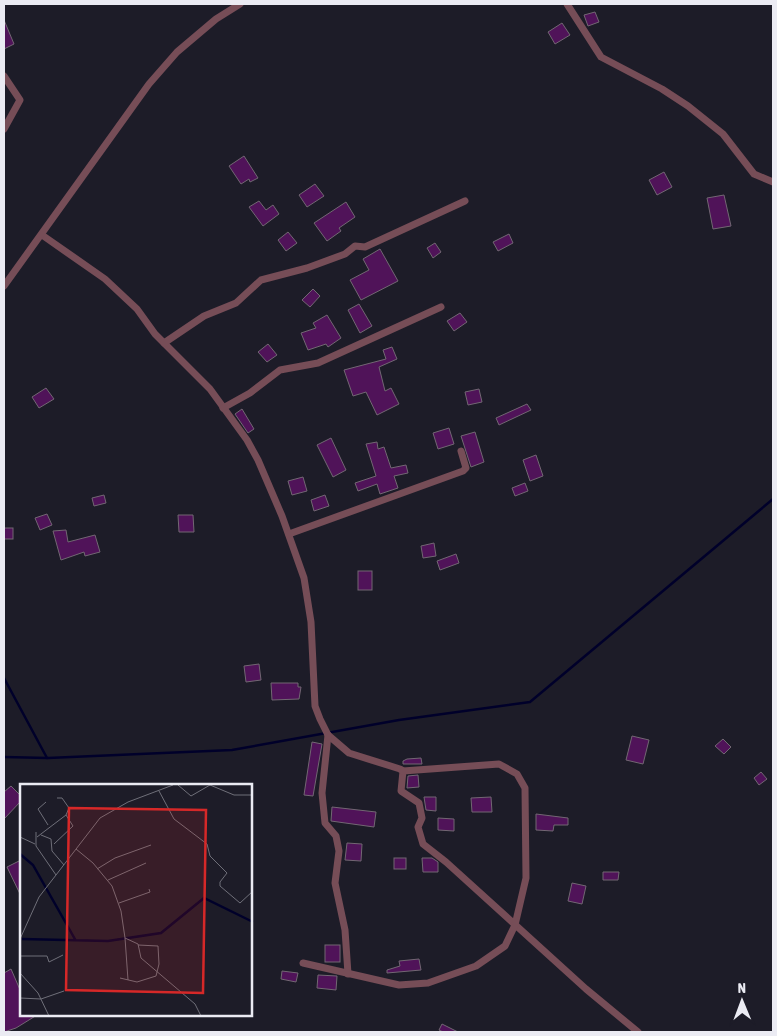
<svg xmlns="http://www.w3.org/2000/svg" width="777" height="1036" font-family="'Asap Condensed',sans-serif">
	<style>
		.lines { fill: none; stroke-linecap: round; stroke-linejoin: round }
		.stream { stroke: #00002a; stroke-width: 2.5 }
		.building { fill: #501359; stroke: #726773 }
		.minor { stroke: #764d57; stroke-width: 7 }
		.inset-river { fill: none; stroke: #00002a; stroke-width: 2.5 }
		.inset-road { fill: none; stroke: #6f6f79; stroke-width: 1 }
		.view { fill: #d62828; fill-opacity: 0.15; stroke: #d62828; stroke-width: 2.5 }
		.inset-edge { fill: none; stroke: #ebebf3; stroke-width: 2.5 }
	</style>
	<rect width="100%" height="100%" fill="#1d1c28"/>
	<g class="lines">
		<g class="stream">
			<path d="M4,678L47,758"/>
			<path d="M4,757L48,758L232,750L399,720L530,702L773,499"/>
		</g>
	</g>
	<g class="building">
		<path d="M595,12L599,22L588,26L584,15Z"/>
		<path d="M4,20L14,44L4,49Z"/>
		<path d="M562,23L570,35L555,44L548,32Z"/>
		<path d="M244,156L258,178L250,182L249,179L241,184L229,166Z"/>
		<path d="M664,172L672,187L657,195L649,180Z"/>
		<path d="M315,184L324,196L307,207L299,195Z"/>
		<path d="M724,195L731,226L713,229L707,198Z"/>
		<path d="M259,201L266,210L273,205L279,214L263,226L249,207Z"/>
		<path d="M346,202L355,217L339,228L341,231L327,241L314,223Z"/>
		<path d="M288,232L297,243L286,251L278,240Z"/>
		<path d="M509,234L513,243L498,251L493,242Z"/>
		<path d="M435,243L441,252L433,258L427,248Z"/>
		<path d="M380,249L398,281L361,300L350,280L369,270L363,259Z"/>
		<path d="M313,289L320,296L310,307L302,300Z"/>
		<path d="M359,304L372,326L360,333L348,310Z"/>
		<path d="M460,313L467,322L454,331L447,321Z"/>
		<path d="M327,315L341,338L328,347L326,344L308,350L301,333L316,328L313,323Z"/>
		<path d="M268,344L277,355L267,362L258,352Z"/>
		<path d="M392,347L397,359L379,367L385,391L391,388L399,404L377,415L366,392L353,396L344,370L386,359L383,350Z"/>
		<path d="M46,388L54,399L39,408L32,397Z"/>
		<path d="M479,389L482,402L468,405L465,392Z"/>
		<path d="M527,404L531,410L499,425L496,418Z"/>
		<path d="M242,409L254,429L248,433L235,414Z"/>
		<path d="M449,428L454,444L438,449L433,433Z"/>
		<path d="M475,432L484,462L471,467L461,436Z"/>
		<path d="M331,438L346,470L333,477L317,445Z"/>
		<path d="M377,442L378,449L384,447L391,468L406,465L408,473L394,476L398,488L380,494L377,484L358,491L355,483L376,476L366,444Z"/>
		<path d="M536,455L543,476L530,481L523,460Z"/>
		<path d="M303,477L307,491L292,495L288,481Z"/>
		<path d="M525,483L528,491L515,496L512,488Z"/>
		<path d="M104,495L106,503L94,506L92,498Z"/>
		<path d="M325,495L329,506L314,511L311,500Z"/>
		<path d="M47,514L52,525L40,530L35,518Z"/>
		<path d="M178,515H193L194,532H179Z"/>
		<rect x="4" y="528" width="9" height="11"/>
		<path d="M66,530L68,542L95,535L100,552L85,556L84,552L61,560L53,531Z"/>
		<path d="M434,543L436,556L423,558L421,546Z"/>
		<path d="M456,554L459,563L440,570L437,561Z"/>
		<rect x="358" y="571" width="14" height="19"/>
		<path d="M259,664L261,680L246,682L244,666Z"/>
		<path d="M271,683H298V687H301L299,699L272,700Z"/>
		<path d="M632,736L649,740L643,764L626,760Z"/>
		<path d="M723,739L731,747L724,754L715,746Z"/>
		<path d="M312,742L322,744L313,796L304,795Z"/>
		<path d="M421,758L422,764H403V761L407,759Z"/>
		<path d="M761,772L767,779L759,785L754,778Z"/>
		<path d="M418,775L419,787L407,788L408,776Z"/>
		<path d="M11,786L21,796V801L4,819V792Z"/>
		<path d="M424,797H436V811L426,810Z"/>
		<path d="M491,797L492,812H472L471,798Z"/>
		<path d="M332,807L376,812L374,827L331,821Z"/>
		<path d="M536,814L568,818V825H554L553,831L536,830Z"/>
		<path d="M438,818L454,819V831L438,830Z"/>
		<path d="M347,843L362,844L361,861L345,860Z"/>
		<rect x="394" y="858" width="12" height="11"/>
		<path d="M422,858H432L438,862V872H423Z"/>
		<path d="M21,860V896L7,867Z"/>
		<path d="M603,872H619L618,880H603Z"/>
		<path d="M572,883L586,886L582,904L568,901Z"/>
		<rect x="325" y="945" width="15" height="17"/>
		<path d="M419,959L421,970L387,973V970L400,966L399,961Z"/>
		<path d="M11,969L21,992V1015H37L16,1028L4,1032V973Z"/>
		<path d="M282,971L298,973L296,982L281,979Z"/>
		<path d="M318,975L337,976L336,990L317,988Z"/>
		<path d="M442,1024L458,1032H443L439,1030Z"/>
	</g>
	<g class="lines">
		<g class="minor">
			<path d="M567,4L601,57L662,89L688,106L723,134L754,174L773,182"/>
			<path d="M4,76L20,100L4,129"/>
			<path d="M42,235L105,279L137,309L155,334L210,389L247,440L258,460L282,516L304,578L311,622L315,706L320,719L328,735L349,753L400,769L403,771L401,791L419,803L422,818L418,827L423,844L446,862L586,989L638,1032"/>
			<path d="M4,286L149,84L177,52L216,19L240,4"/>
			<path d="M164,343L204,316L236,303L261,280L307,268L345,254L355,246L365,247L465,201"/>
			<path d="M223,408L250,393L280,370L318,363L441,307"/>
			<path d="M289,534L463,471L466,468L461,451"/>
			<path d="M328,735L322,793L325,823L336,836L339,851L335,883L345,930L348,974"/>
			<path d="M303,963L399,985L428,983L476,966L505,946L515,925L526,878L525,788L517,774L499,764L403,771"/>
		</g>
	</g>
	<g transform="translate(20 784)">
		<rect width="232" height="232" fill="#1d1c28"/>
		<path class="inset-river" d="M0,70L13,81L56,157M2,155L88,157L141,149L184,114L233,138"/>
		<path class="inset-road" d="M158,1L171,12L190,1M190,1L214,11H233M139,7L154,35L187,60L190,72L207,89L200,98V102L220,119L233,107M26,18L18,25L28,41M16,48V62L36,91M21,51L31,55L32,67L44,81M0,53L15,60M17,53L46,31L49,24L42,14H37M34,60L53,42L46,31M56,65L73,79L92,102L101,127L105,154L118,160L121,174L175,220L181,232M77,85L95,74L131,61M88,96L126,79M99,119L130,108L129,105M105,154L108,196M0,155L19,113L80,34L108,18L153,1M0,172H27L29,178L43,171M0,189L18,209L29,232M100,194L117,198L136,192L139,180L138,162L118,161M0,214L21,215L44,207"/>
		<path class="view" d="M49,24L186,26L183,209L46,206Z"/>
		<rect width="232" height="232" class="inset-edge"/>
	</g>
	<rect width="777" height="1036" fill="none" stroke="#ebebf3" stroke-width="10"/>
	<g transform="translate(742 1001) rotate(359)" stroke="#1d1c28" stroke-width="4" paint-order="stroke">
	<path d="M0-4L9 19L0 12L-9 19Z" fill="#ebebf3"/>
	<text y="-8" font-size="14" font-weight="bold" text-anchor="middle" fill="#ebebf3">N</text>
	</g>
</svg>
